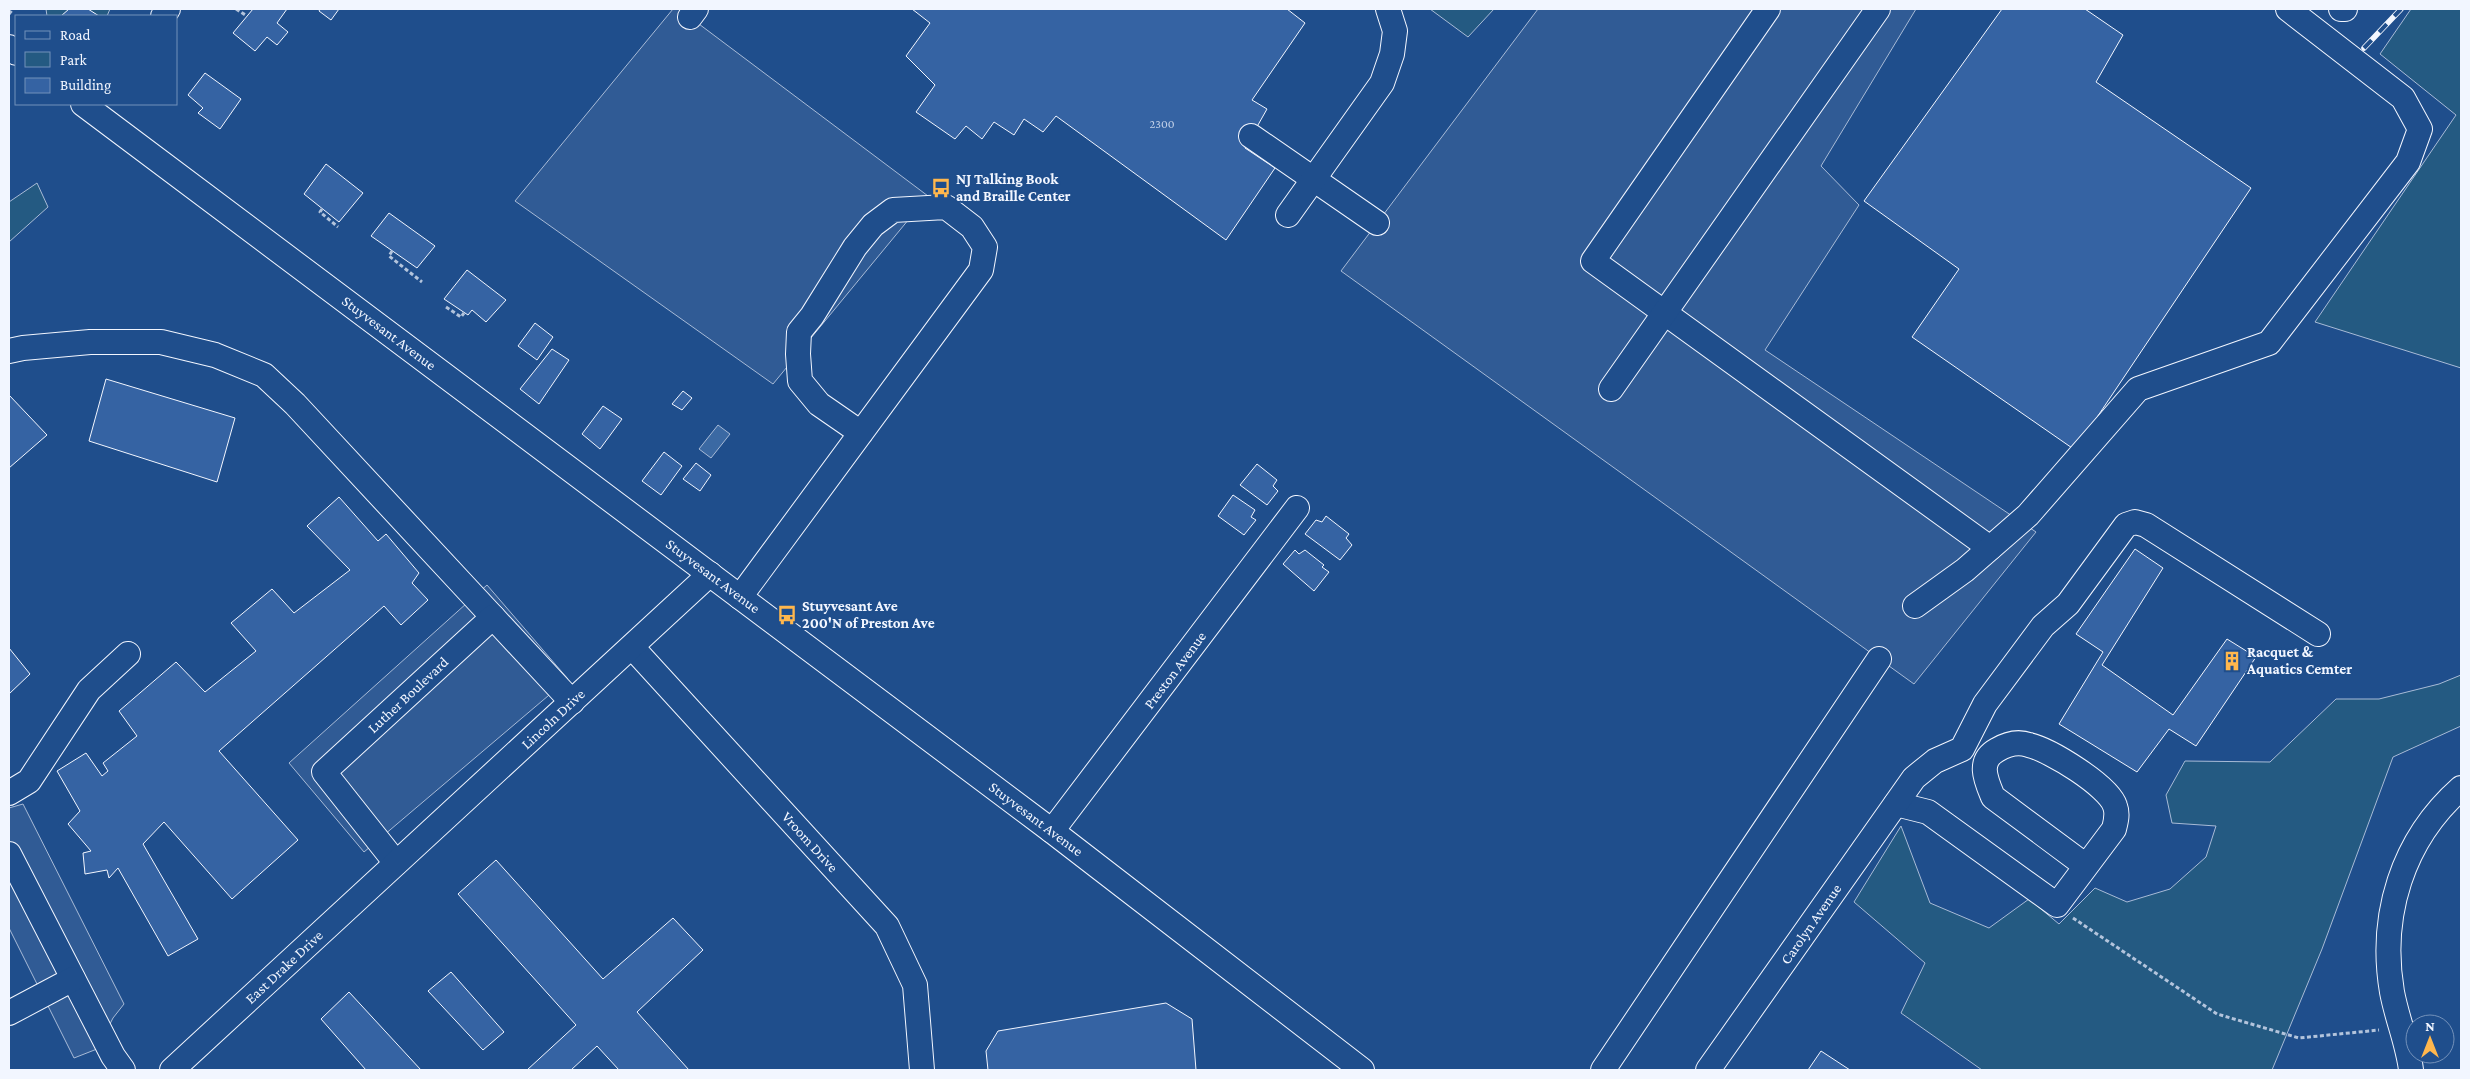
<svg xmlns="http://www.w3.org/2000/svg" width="2470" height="1079" font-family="'Crimson Pro',serif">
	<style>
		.green { fill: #245a82; stroke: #a8bbd7 }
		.parking { fill: #305b95; stroke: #a8bbd7 }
		.water { fill: #3b69a3; stroke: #a8bbd7 }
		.building { fill: #3563a3; stroke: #f2f6ff }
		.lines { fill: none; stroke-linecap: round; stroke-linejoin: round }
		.minor-casing { stroke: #f2f6ff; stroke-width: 26 }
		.path { stroke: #b3c4dc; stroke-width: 3; stroke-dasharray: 4 2.5; stroke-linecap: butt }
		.minor { stroke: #1f4e8c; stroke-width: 24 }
		.rail-casing { stroke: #f2f6ff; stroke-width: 5.5 }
		.rail { stroke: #1f4e8c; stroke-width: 4; stroke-dasharray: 11; stroke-linecap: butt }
		.labels { text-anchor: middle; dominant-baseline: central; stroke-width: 4; stroke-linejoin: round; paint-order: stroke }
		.number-label { font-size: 12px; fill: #c3d1e8 }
		.poi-label { font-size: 15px; font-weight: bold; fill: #f2f6ff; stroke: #1f4e8c; text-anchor: start }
		.street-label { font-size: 15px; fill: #f2f6ff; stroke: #1f4e8c }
	</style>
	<rect width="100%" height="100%" fill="#1f4e8c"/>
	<g class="green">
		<path d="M46,9H110L107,16H47Z"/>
		<path d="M1430,9H1494L1468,37Z"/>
		<path d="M2411,9H2461V368L2315,322L2456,115L2380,54Z"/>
		<path d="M37,183L48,207L9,242V202Z"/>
		<path d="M2461,675V726L2393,757L2322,949L2272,1070H1982L1901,1013L1925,963L1854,902L1901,826L1930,903L1989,928L2029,899L2059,924L2095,888L2127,902L2170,889L2206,857L2216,826L2172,823L2166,795L2185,761L2270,762L2336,699H2379L2439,684Z"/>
	</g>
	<g class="parking">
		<path d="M673,9H679L928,196L773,384L515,201Z"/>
		<path d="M1538,9H1916L1821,166L1859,205L1765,350L2036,532L1914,684L1341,271Z"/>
		<path d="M487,585L568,679L364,852L289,763Z"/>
		<path d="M23,804L124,1004L113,1018L97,1049L74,1058L9,928V808Z"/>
	</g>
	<path class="water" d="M718,425L730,434L711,458L699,449Z"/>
	<g class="building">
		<path d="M69,9H88L99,16H61Z"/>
		<path d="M253,9H287L277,23L288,32L277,45L267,37L255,51L233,33Z"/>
		<path d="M320,9H339L331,20L319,11Z"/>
		<path d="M912,9H1287L1305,23L1252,100L1267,109L1245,148L1275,168L1226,240L1056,116L1043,132L1024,119L1014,135L994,122L982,139L966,126L955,139L916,112L935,85L906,56L930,23Z"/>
		<path d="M2002,9H2085L2123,35L2096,82L2251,188L2075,450L1912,337L1959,269L1864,201Z"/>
		<path d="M205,73L241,99L220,129L198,113L203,108L188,95Z"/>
		<path d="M326,164L363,193L339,222L304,194Z"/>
		<path d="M389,213L435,246L417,268L371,236Z"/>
		<path d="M467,270L506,300L486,322L472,310L468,315L444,299Z"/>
		<path d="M535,323L553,337L537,360L518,346Z"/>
		<path d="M552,349L569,360L539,404L520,389Z"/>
		<path d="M106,379L235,418L217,482L89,441Z"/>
		<path d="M683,391L692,398L682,410L672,404Z"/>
		<path d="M9,395L47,435L9,468Z"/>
		<path d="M603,406L622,419L600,449L582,434Z"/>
		<path d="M664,452L682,466L661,495L642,481Z"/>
		<path d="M696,463L711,475L700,491L683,479Z"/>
		<path d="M1257,464L1277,480L1273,486L1278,491L1267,505L1240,485Z"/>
		<path d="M1233,495L1255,510L1251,517L1256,520L1244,535L1218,516Z"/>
		<path d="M339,497L378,541L386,534L419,573L412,583L428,600L401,625L384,606L219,751L298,840L232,899L164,822L143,844L198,939L168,956L118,868L109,878L107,870L85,874L83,853L91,851L68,824L80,811L57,771L86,753L102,776L108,771L103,763L137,736L119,711L176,662L205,692L256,651L231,623L272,589L294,613L350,570L307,526Z"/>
		<path d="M1326,516L1349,534L1346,538L1352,545L1340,560L1305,534L1316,520L1322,522Z"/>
		<path d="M2135,549L2163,568L2102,665L2173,715L2227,639L2256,657L2196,746L2169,729L2137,772L2059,724L2103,652L2076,634Z"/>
		<path d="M1295,550L1299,554L1305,550L1324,565L1322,567L1329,572L1314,591L1283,564Z"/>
		<path d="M9,648L30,674L9,694Z"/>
		<path d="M496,860L603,979L673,918L703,950L637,1012L689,1070H619L597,1046L571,1070H527L576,1025L458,894Z"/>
		<path d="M451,972L504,1032L483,1050L428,991Z"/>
		<path d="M349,992L421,1070H366L321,1019Z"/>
		<path d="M1166,1003L1192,1019L1196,1070H988L986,1051L998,1031Z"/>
		<path d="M1821,1051L1850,1070H1808Z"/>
	</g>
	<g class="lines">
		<defs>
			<g id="minor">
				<path d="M1768,9L1593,261L1990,548"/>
				<path d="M2341,9H2345"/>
				<path d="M163,16L168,9"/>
				<path d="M690,17L696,9"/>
				<path d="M9,47L16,53"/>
				<path d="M83,104L1052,831L1362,1070"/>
				<path d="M1251,136L1377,223"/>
				<path d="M1288,215L1382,83L1392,54L1395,31L1388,9"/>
				<path d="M9,351L23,348L90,342H161L215,355L264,375L295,404L493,617"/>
				<path d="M1611,389L1878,9"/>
				<path d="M740,597L981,270L985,247L972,227L946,207L893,210L873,225L855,247L812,316L799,332L798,354L800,381L819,404L861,433"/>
				<path d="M1915,606L1965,570L2028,515L2138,389L2269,343L2408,162L2420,129L2403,98L2288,9"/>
				<path d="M632,647L887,926L915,985L922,1070"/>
				<path d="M9,793L29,781L89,690L128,654"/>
				<path d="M1896,804L1928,812L2057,905L2114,829C2116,821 2118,814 2115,806C2109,786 2050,750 2029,745C2018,741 2007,744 1997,750C1977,761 1986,780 1993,797L2086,866"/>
				<path d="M1052,831L1297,508"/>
				<path d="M9,854L113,1056L123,1070"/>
				<path d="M396,863L324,772L493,617L572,702"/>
				<path d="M9,1013L73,979"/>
				<path d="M172,1070L710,574"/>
				<path d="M1603,1070L1879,659"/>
				<path d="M1708,1070L1914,778L1935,761L1962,749L1985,704L2043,626L2068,604L2126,525L2135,522L2146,525L2318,634"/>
				<path d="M2411,1070C2408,1044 2397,1019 2392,992C2379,916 2402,840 2461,788"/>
			</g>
		</defs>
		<use href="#minor" class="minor-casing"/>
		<g class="path">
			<path d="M236,9L247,16"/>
			<path d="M9,14L13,9"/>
			<path d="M322,209L320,212L338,227"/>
			<path d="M392,251L389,256L422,282"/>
			<path d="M446,307L461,317L464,313"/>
			<path d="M2073,918L2217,1014L2299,1038L2379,1030"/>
		</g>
		<use href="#minor" class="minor"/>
		<defs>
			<path id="rail" d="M2364,48L2401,9"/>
		</defs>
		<use href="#rail" class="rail-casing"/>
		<use href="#rail" class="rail"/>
	</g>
	<defs>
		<symbol id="bus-bare" viewBox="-9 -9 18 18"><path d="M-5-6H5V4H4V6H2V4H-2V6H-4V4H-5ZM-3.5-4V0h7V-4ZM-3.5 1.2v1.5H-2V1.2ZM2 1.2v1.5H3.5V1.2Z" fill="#ffb74d" stroke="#1f4e8c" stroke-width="2.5" paint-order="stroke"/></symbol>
		<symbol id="building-bare" viewBox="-9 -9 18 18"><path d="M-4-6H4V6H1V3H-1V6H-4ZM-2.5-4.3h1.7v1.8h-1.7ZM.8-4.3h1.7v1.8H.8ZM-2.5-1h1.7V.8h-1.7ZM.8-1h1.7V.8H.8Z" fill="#ffb74d" stroke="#1f4e8c" stroke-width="2.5" paint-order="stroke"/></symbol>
	</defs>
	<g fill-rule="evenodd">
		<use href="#bus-bare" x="927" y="174" width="28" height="28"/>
		<use href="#bus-bare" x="773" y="601" width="28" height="28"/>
		<use href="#building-bare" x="2218" y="647" width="28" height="28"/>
	</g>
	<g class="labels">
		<g class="number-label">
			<text x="1162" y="124">2300</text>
		</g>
		<g class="poi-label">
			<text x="956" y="179">NJ Talking Book<tspan x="956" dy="17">and Braille Center</tspan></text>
			<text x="802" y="606">Stuyvesant Ave<tspan x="802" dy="17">200'N of Preston Ave</tspan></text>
			<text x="2247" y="652">Racquet &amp;<tspan x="2247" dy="17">Aquatics Cemter</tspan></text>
		</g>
		<g class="street-label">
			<text transform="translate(389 333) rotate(37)">Stuyvesant Avenue</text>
			<text transform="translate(713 576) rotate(37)">Stuyvesant Avenue</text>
			<text transform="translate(1175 670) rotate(-53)">Preston Avenue</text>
			<text transform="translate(408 695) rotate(-43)">Luther Boulevard</text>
			<text transform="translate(553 719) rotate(-43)">Lincoln Drive</text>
			<text transform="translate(1036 819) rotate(37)">Stuyvesant Avenue</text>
			<text transform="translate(810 842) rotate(48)">Vroom Drive</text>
			<text transform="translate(1811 924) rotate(-55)">Carolyn Avenue</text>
			<text transform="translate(284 967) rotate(-43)">East Drake Drive</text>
		</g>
	</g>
	<rect width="2470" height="1079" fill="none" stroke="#f2f6ff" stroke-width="20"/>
	<rect x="15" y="15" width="162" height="90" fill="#1f4e8c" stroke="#7391ba"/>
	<rect x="25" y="31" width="25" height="8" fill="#1f4e8c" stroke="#7391ba"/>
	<text x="60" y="40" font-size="15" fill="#f2f6ff">Road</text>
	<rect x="25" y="52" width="25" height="15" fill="#245a82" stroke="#7391ba"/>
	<text x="60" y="65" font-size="15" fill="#f2f6ff">Park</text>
	<rect x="25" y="78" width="25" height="15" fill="#3563a3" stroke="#7391ba"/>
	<text x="60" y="90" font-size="15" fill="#f2f6ff">Building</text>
	<g transform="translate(2430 1039)"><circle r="24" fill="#1f4e8c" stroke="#7391ba"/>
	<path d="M0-4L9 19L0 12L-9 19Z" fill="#ffb74d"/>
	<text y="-8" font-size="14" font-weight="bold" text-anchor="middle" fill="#f2f6ff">N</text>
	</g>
</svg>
